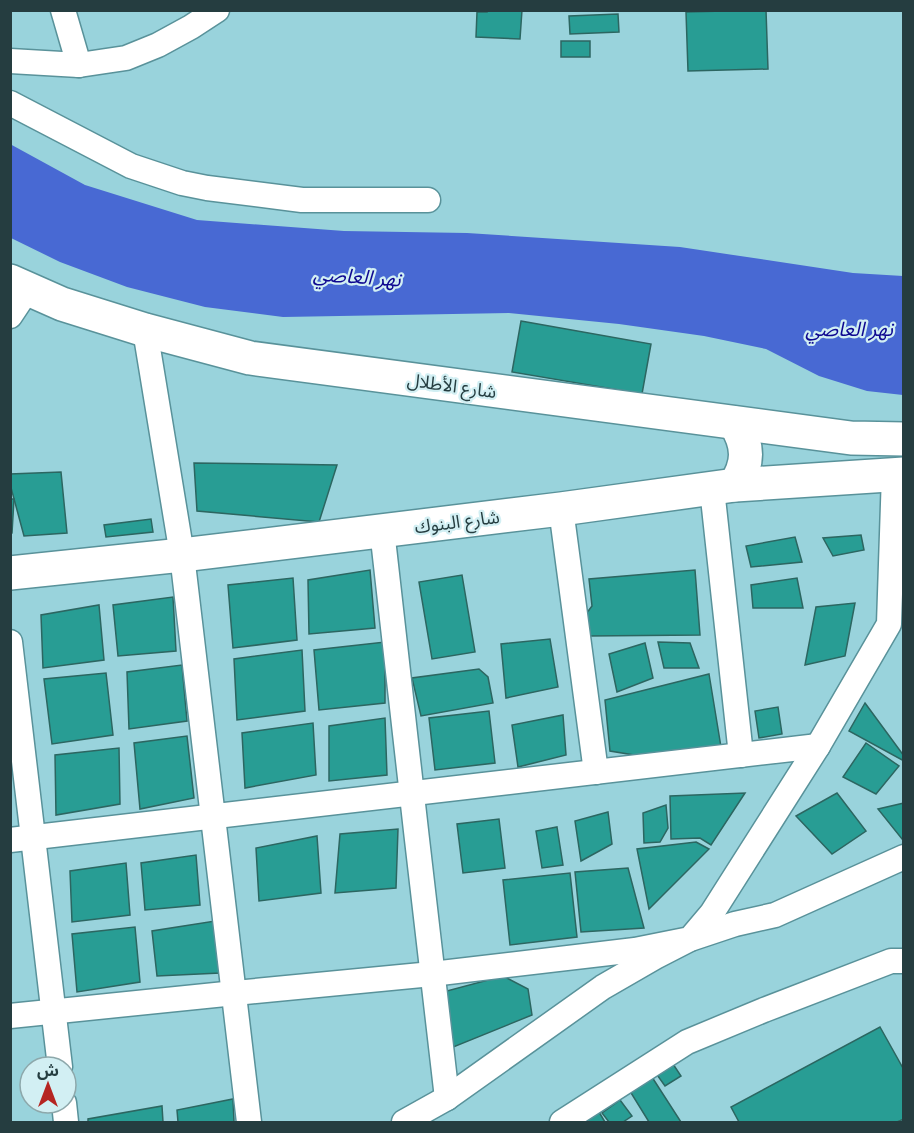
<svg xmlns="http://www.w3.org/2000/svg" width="914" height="1133" font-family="'Open Sans','Noto Sans Arabic',sans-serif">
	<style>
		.water { fill: #4869d3 }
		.building { fill: #289d94; stroke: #2c6661; stroke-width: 1.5 }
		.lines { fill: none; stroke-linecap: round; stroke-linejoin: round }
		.street-casing { stroke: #59929a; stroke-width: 27 }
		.secondary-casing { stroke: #59929a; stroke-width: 36 }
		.street { stroke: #fff; stroke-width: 24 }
		.secondary { stroke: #fff; stroke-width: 33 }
		.labels { text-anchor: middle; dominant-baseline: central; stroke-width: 4.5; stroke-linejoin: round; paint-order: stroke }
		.street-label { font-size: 18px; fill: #253d40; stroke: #d2eff3 }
		.water-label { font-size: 20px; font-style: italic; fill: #0e0890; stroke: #d2eff3 }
	</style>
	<rect width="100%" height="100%" fill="#99d3dc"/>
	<path class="water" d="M10,144L85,185L197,220L344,231L467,233L680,247L853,273L903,276V395L867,391L819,376L766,349L704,336L619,324L509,313L283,317L205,307L127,287L60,262L11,238Z"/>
	<g class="building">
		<path d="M487,10H522L520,39L476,37L477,12H487Z"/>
		<path d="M766,10L768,69L688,71L686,12Z"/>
		<path d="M618,14L619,32L570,34L569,16Z"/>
		<rect x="561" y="41" width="29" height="16"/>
		<path d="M521,321L651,344L642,394L512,372Z"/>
		<path d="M194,463L337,465L319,522L197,511Z"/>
		<path d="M61,472L67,533L24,536L10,484V474Z"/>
		<path d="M10,499H14L12,533L10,534Z"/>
		<path d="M151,519L153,532L106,537L104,525Z"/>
		<path d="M861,535L864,550L833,556L823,538Z"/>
		<path d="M795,537L802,562L751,567L746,546Z"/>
		<path d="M370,570L375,628L309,634L308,580Z"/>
		<path d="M695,570L700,635L588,636L586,614L592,606L589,579Z"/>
		<path d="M462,575L475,652L432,659L419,582Z"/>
		<path d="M293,578L297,640L233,648L228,585Z"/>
		<path d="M797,578L803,608H753L751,585Z"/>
		<path d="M173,597L176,651L118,656L113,605Z"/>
		<path d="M855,603L845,656L805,665L816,607Z"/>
		<path d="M99,605L104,660L43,668L41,615Z"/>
		<path d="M550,639L558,687L506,698L501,644Z"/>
		<path d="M385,642V703L319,710L314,650Z"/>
		<path d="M658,642L690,643L699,668H664Z"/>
		<path d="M645,643L653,678L617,692L609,654Z"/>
		<path d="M302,650L305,711L237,720L234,659Z"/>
		<path d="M182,665L187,721L129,729L127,672Z"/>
		<path d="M479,669L488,677L493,703L421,716L412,678Z"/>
		<path d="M106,673L113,735L52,744L44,679Z"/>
		<path d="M709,674L721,747L638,759L634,755L610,751L605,700Z"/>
		<path d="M865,703L904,756V761L849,731Z"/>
		<path d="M778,707L782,734L759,738L755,711Z"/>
		<path d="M489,711L495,763L435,770L429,718Z"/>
		<path d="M563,715L566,755L518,767L512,725Z"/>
		<path d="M385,718L387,775L329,781V726Z"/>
		<path d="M313,723L316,775L245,788L242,733Z"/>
		<path d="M187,736L194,798L140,809L134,743Z"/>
		<path d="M866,743L899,766L876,794L843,777Z"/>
		<path d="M119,748L120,804L56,815L55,755Z"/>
		<path d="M745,793L711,845L700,838L671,839L670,796Z"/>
		<path d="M837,793L866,831L832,854L796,816Z"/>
		<path d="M904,803V837L902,839L878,809Z"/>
		<path d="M666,805L668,828L660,842L644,843L643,813Z"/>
		<path d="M608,812L612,844L581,861L575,821Z"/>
		<path d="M499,819L505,868L463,873L457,824Z"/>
		<path d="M557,827L563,865L542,868L536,831Z"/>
		<path d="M398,829L396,888L335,893L340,834Z"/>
		<path d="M317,836L321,893L259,901L256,848Z"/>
		<path d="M696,842L709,849L649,909L637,849Z"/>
		<path d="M196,855L200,905L145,910L141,863Z"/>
		<path d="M126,863L130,915L72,922L70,871Z"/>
		<path d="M628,868L644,928L581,932L575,872Z"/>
		<path d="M570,873L577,937L510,945L503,880Z"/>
		<path d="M215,921L220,973L157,976L152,931Z"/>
		<path d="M135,927L140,982L77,992L72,934Z"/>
		<path d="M503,976L528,989L532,1015L446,1050L443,992Z"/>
		<path d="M880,1027L904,1070V1119L897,1122H739L731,1107Z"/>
		<path d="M671,1061L681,1076L665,1086L655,1072Z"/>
		<path d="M650,1074L681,1122H649L628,1088Z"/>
		<path d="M233,1099L234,1122H178L177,1110Z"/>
		<path d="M620,1100L632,1116L623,1122H609L602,1113Z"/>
		<path d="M162,1106L163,1122H88V1119Z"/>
		<path d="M599,1112L605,1122H582Z"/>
	</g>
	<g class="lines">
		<defs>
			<g id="street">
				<path d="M63,10L79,65"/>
				<path d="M10,61L79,65L126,58L158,45L191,27L217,10"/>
				<path d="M10,103L131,166L182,183L207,188L302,200H428"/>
				<path d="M10,316L28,289"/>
				<path d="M145,330L182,555L249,1122"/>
				<path d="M712,489L741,755"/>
				<path d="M561,509L596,772"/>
				<path d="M382,530C404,719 424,909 447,1098"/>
				<path d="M10,642L60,1067"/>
				<path d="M10,840L818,746"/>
				<path d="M10,1016L235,993L432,974L635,950L690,939L712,913L818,746L889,624L894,474"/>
				<path d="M64,1103L66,1122"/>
				<path d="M404,1122L447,1098L603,987L655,957L690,939L735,924L775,915L904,857"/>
				<path d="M562,1122L687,1042L764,1010L891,961H904"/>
			</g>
			<g id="secondary">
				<path d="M10,281L62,304L145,330L250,358L851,438L904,439"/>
				<path d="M735,485C749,463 749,446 735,423"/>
				<path d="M10,573L182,555L561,509L735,485L904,474"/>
			</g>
		</defs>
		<use href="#street" class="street-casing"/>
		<use href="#secondary" class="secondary-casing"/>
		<use href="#street" class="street"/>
		<use href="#secondary" class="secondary"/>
	</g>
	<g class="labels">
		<g class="street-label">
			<text transform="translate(452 385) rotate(8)">شارع الأطلال</text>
			<text transform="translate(457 521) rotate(-7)">شارع البنوك</text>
		</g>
		<g class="water-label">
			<text transform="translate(357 276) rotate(4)">نهر العاصي</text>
			<text x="849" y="328">نهر العاصي</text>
		</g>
	</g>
	<rect width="914" height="1133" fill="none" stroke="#253d40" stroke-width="24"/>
	<g transform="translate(48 1085)"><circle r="28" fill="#d2eff3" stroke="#8da8ab" stroke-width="1.5"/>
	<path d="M0-4.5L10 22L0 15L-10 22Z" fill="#b52522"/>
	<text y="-9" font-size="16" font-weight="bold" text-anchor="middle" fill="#253d40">ش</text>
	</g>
</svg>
